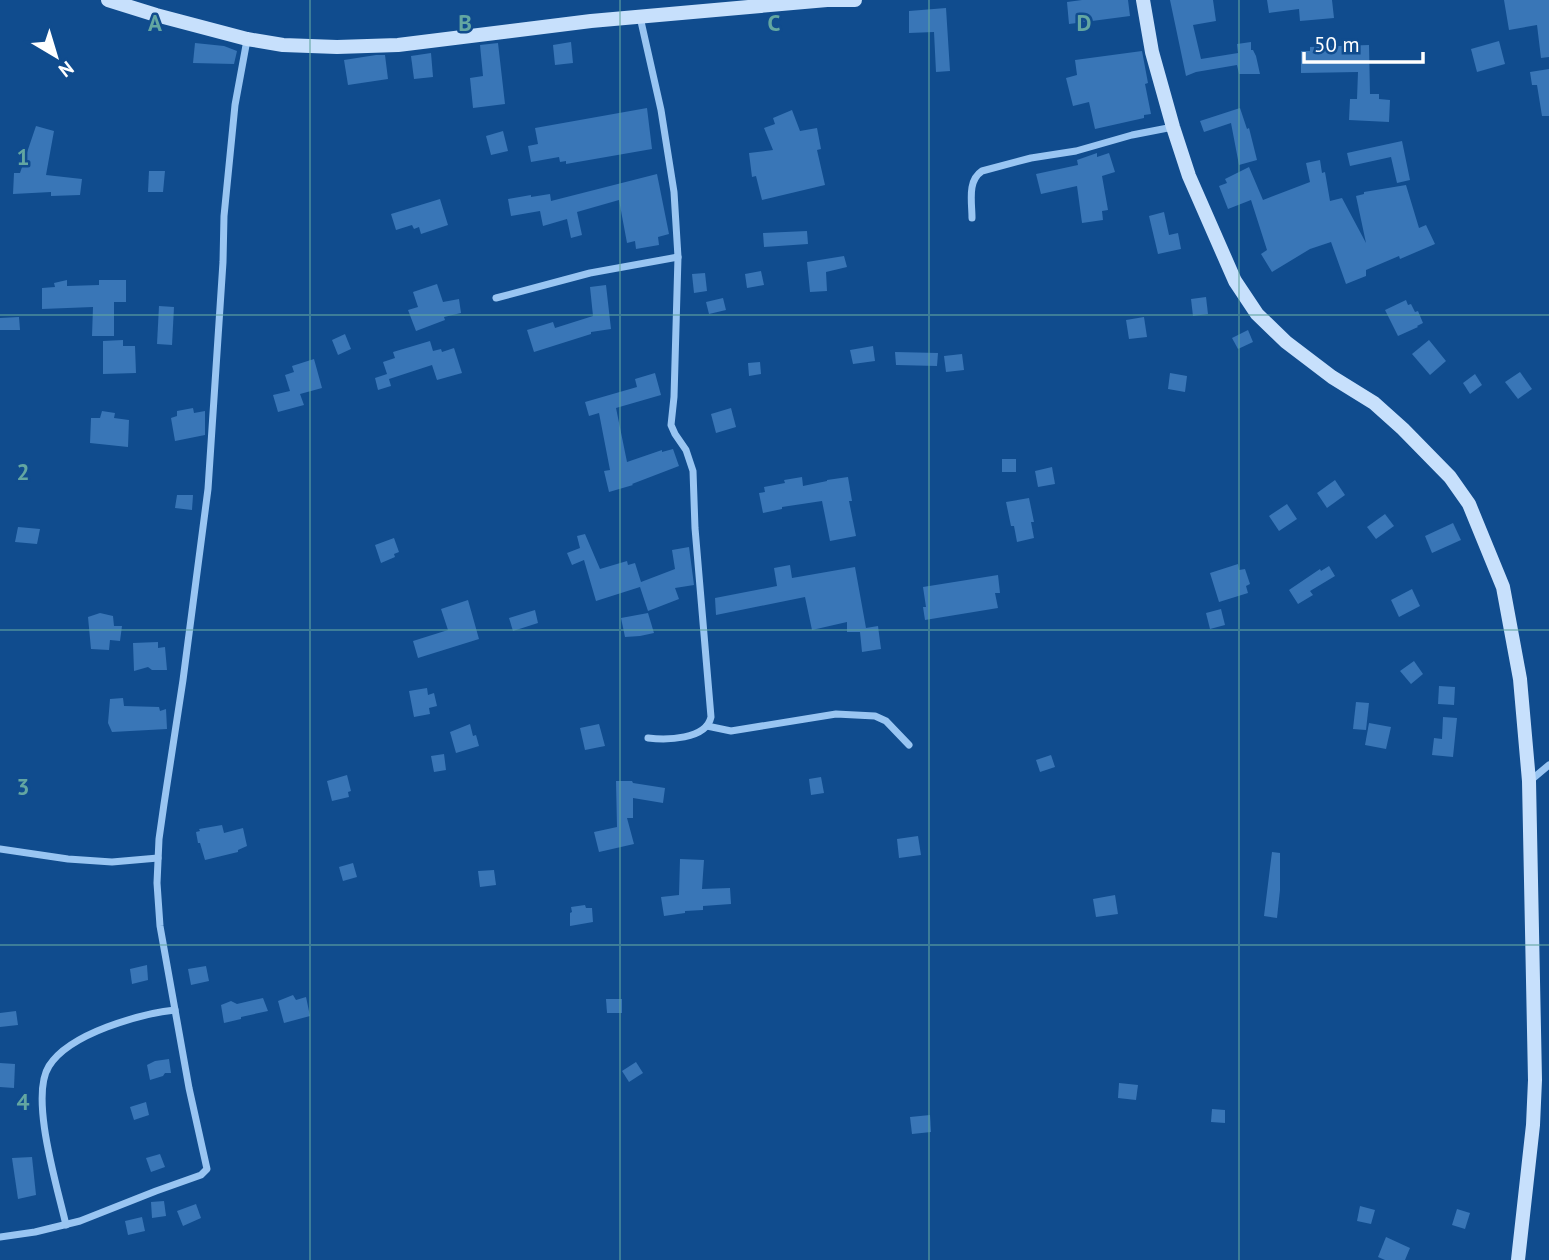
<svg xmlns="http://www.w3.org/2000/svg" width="1549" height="1260" font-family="'PT Sans',sans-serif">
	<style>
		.building { fill: #3976b7 }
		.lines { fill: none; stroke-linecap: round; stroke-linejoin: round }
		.street { stroke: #99c5f2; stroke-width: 7 }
		.secondary { stroke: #c7e0fc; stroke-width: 14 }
		.grid { fill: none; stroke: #63a6a1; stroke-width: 2; stroke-opacity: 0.55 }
		.grid-label { font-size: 23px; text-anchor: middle; font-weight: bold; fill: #63a6a1; stroke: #104c8e; stroke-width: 5; stroke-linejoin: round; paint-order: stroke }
	</style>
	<rect width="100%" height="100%" fill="#104c8e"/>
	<g class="building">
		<path d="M1082,0H1128L1130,16L1069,24L1067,2Z"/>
		<path d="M1170,0H1213L1216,21L1193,25L1201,59L1238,53L1237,44L1251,42V50H1253L1256,56L1260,74H1239L1237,65L1196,72L1186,76Z"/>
		<path d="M1267,0H1332L1334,18L1300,21L1299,9L1269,13Z"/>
		<path d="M1504,0H1549V57L1541,58L1537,25L1509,30Z"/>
		<path d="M946,8L950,71L936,72L934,32L909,33V11Z"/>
		<path d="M1499,41L1505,64L1477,72L1471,49Z"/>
		<path d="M571,42L573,63L555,65L553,45Z"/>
		<path d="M195,43L224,46L237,51L234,64L193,63Z"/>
		<path d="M498,43L505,104L473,108L470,78L483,76L480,45Z"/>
		<path d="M1369,45L1370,94H1379V99L1390,100L1389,122L1349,120L1350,99H1357L1358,72L1301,73V51H1310V47Z"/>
		<path d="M1142,51L1148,83L1145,84L1151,114L1144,115V118L1095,129L1089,102L1073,106L1066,78L1077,75L1075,60Z"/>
		<path d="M431,53L433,77L414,79L411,56Z"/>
		<path d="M376,55H385L388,79L348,85L344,60Z"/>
		<path d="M1549,69V116H1542L1537,85H1532L1530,72Z"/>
		<path d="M647,108L652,149L566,164V161L560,162L559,157L531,162L528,146L538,144L535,128Z"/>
		<path d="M1240,108L1247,129L1249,128L1257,160L1239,165L1231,123L1204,132L1200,121Z"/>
		<path d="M792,110L800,131L817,128L821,149L817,150L825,185L762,200L756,176L752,177L749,153L773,150L764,128L775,124L773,118Z"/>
		<path d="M36,126L54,131L46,175L82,179L80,195L51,196V192L13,194L14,173H20Z"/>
		<path d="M503,131L508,151L491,155L486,136Z"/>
		<path d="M1402,141L1410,180L1397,183L1391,157L1350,166L1347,153Z"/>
		<path d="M1097,153V157L1109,153L1115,172L1102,176L1108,210L1102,211L1103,220L1082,223L1077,186L1041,194L1036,174L1078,165L1077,160Z"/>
		<path d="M1320,160L1322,173L1325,172L1330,201L1342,198L1366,243L1356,196L1364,194V192L1406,185L1419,228L1426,225L1435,244L1400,259L1399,256L1366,270V276L1346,284L1331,242L1310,249L1272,272L1261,254L1267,250L1251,200L1228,209L1219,186L1227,183L1225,179L1249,167L1263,200L1310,182L1306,163Z"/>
		<path d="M149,171H165L163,192H148Z"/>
		<path d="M657,174L669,234L658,237L659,245L636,249L635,241L627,243L619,200L577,212L582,235L571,238L567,219L543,226L540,211L511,216L508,199L531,195V197L550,194L551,201Z"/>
		<path d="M440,199L448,225L421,234L419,227L414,229L412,225L396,230L391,214Z"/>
		<path d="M1164,212L1169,235L1178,233L1181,249L1158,254L1149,216Z"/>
		<path d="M807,231L808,244L764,247L763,233Z"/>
		<path d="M844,256L847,267L826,272L827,291L810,292L807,262Z"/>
		<path d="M761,271L764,285L747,288L745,274Z"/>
		<path d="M705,273L707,291L694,293L692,274Z"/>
		<path d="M67,280V286L99,285V280H126V302H114V336H92L93,307L42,309V288L55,287L54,283Z"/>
		<path d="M437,284L443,302L459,299L461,313L444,317L445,320L416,331L408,310L418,307L413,292Z"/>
		<path d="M606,285L611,329L591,332V334L534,352L527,330L553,322L555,328L593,316L590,287Z"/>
		<path d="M1206,297L1208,314L1193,316L1191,299Z"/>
		<path d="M723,298L726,310L709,314L706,302Z"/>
		<path d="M1406,300L1408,305L1411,304L1415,312L1418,311L1423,323L1417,326L1418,327L1398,336L1385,310Z"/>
		<path d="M159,306L174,307L172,345L157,344Z"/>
		<path d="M19,317L20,330H0V318Z"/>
		<path d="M1144,317L1147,337L1129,339L1126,320Z"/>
		<path d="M1248,330L1253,342L1238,349L1232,338Z"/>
		<path d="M345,334L351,349L338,355L332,340Z"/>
		<path d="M123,340V346H135L136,373L103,374V341Z"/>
		<path d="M1429,340L1446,361L1430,375L1412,354Z"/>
		<path d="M430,341L433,351L441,349L442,352L454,348L462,373L437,380L432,365L389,379L391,386L378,390L375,378L387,374L383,362L395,358L393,352Z"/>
		<path d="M873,346L875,361L853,364L850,350Z"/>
		<path d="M895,352L938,353L937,366L896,365Z"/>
		<path d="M962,354L964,370L946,372L944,356Z"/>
		<path d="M314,359L322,388L300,394L304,405L278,412L273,395L290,391L285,375L294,372L292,366Z"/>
		<path d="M760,362L761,374L749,376L748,363Z"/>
		<path d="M1520,372L1532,389L1518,399L1505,382Z"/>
		<path d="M655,373L661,395L616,408L627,462L662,450V452L673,449L679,466L632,484L633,485L609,492L604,471L610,470L599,413L589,416L585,402L637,387L635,379Z"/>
		<path d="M1170,373L1187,376L1185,392L1168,389Z"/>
		<path d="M1475,374L1482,385L1470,394L1463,383Z"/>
		<path d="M193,408L194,413L205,411V435L175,441L171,418L177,416V411Z"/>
		<path d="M731,408L736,427L716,433L711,414Z"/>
		<path d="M102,411L115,413L114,418L129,420L128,447L90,443L91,418H100Z"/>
		<rect x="1002" y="459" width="14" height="13"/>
		<path d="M1052,467L1055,484L1038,487L1035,471Z"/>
		<path d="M802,477L803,486L827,481V480L848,477L852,501H849L856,536L830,541L822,501L782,507V509L763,513L759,493L765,492L764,487L785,483L784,480Z"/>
		<path d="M1335,480L1345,495L1327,508L1317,493Z"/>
		<path d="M177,495H193L192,510L175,508Z"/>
		<path d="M1029,498L1034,522H1031L1034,538L1017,542L1014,526H1011L1006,502Z"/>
		<path d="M1287,504L1297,519L1279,531L1269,516Z"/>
		<path d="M1385,514L1394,526L1376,539L1367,527Z"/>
		<path d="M1453,523L1461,540L1432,553L1425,536Z"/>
		<path d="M18,527L40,529L37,544L15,542Z"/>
		<path d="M585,534L600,569L627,561L628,565L635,563L641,582L675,569L672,550L689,547L694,585L675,588L679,599L648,611L640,587L596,601L584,560L572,565L567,553L580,548L577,536Z"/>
		<path d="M394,538L399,552L394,554L395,557L381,563L375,545Z"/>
		<path d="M1238,564L1239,570L1245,569L1250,584L1246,586L1248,593L1219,602L1210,573Z"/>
		<path d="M790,565L792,578L855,567L866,628L878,626L881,649L862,652L860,632H847V622L812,630L805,597L716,615L715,598L777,586L774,568Z"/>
		<path d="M1329,566L1335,576L1310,591L1313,595L1298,604L1289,590L1320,569L1321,571Z"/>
		<path d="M998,575L1000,593H995L998,608L925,620L923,607H926L923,587Z"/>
		<path d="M1412,589L1420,606L1399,617L1391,600Z"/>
		<path d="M468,600L479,639L418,658L413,641L448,630L441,609Z"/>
		<path d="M1221,609L1225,625L1210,629L1206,613Z"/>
		<path d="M535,610L538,623L513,631L509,618Z"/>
		<path d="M100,613L113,616L114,626H122L120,641L110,640L109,650L91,649L88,617Z"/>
		<path d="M648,613L654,633L640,636L625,637L621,618Z"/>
		<path d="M158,642V648L165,647L167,670H152L148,667L134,671L133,643Z"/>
		<path d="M1414,661L1423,674L1411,684L1400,671Z"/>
		<path d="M1439,686L1455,687L1454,705L1438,704Z"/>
		<path d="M427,688L428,695L434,693L437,706L429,708L430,714L414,717L409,691Z"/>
		<path d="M123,698L124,706L159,707L160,711L166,709L167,729L112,732L108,723L110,699Z"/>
		<path d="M1356,702L1369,703L1366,730L1353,729Z"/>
		<path d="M1443,717L1457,718L1453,757L1432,755L1434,738L1442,739Z"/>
		<path d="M1369,723L1391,727L1386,749L1365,745Z"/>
		<path d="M470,724L473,736L476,735L479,746L456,753L450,732Z"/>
		<path d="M599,724L605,746L585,750L580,728Z"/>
		<path d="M444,754L446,770L434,772L431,756Z"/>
		<path d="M1051,755L1055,767L1040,772L1036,760Z"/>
		<path d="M347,775L351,791L348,792L349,797L332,801L327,781Z"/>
		<path d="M821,777L824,793L811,795L809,779Z"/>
		<path d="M616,781H632L633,783L665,788L663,803L633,798V818H627L634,844L599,852L594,832L617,827Z"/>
		<path d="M222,825L224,833L243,828L247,846L238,850V852L205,860L200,843H198L196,832L200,831L199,829Z"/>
		<path d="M918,836L921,855L899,858L897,839Z"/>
		<path d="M1272,852L1280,853V890L1277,918L1264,916Z"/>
		<path d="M680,859L704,860L702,889L730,888L731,904L703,906V910L685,911V913L664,916L661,897L679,895Z"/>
		<path d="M353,863L357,877L343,881L339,867Z"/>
		<path d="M494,870L496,885L480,887L478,871Z"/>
		<path d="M1115,895L1118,914L1096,917L1093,899Z"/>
		<path d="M585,905L586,908H592L593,922L570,926V913L572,912L571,907Z"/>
		<path d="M147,965L148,980L132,984L130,969Z"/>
		<path d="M206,966L209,981L191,985L188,969Z"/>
		<path d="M293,995L296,1000L306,997L310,1016L284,1023L278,1001Z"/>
		<path d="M263,998L268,1011L241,1017V1019L224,1023L221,1005L231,1001L237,1004Z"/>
		<path d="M606,999H622V1013H607Z"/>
		<path d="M16,1011L18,1025L0,1027V1013Z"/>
		<path d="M169,1059L171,1073H165L163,1076L150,1080L147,1065L155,1061Z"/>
		<path d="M636,1062L643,1073L629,1082L622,1071Z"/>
		<path d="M0,1063L15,1064L14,1088L0,1087Z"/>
		<path d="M1119,1083L1138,1085L1136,1100L1118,1098Z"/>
		<path d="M146,1102L149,1115L134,1120L130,1107Z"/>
		<path d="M1212,1109L1225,1110V1123L1211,1122Z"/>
		<path d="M930,1115L931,1132L912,1134L910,1117Z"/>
		<path d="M160,1154L165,1167L151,1172L146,1158Z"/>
		<path d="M32,1157L36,1195L18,1199L12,1158Z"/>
		<path d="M164,1201L166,1216L152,1218L151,1202Z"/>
		<path d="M196,1204L201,1218L183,1226L177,1211Z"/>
		<path d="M1360,1206L1375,1210L1371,1224L1357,1221Z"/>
		<path d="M1457,1209L1470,1213L1465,1229L1452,1225Z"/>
		<path d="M142,1217L145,1231L128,1235L125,1221Z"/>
		<path d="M1386,1237L1410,1248L1405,1260H1385L1378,1257Z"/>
	</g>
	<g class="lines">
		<g class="street">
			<path d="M640,17L661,110L674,192L678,257L674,397L671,425L675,434L686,450L693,471L695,528L711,717C706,740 666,740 648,738"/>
			<path d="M972,218C972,202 967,181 982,171L1031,158L1076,151L1132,135L1173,127"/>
			<path d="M496,298L590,273L678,257"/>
			<path d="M707,726L731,731L836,714L875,716L886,721L909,745"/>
			<path d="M1531,780L1549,765"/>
			<path d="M0,849L68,859L112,862L158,858"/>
			<path d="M66,1225C58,1189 29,1097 49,1066C61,1047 86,1035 107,1027C129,1019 152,1012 175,1010"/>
			<path d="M0,1237L35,1232L80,1221L156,1191L201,1175L207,1169L189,1088L160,926L157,883L159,839L164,804L183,680L208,489L223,262L224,216L235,105L247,40"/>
		</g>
		<g class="secondary">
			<path d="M108,0L156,15L247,39L283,45L337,47L398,45L591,21L827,0H855"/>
			<path d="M1143,0L1152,52L1173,127L1189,176L1235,281L1257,314L1286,342L1332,377L1374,403L1403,429L1450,477L1469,504L1503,587L1520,679L1529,781L1535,1080L1533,1125L1518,1260"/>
		</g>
	</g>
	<path class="grid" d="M310,0V1260M620,0V1260M929,0V1260M1239,0V1260M0,315H1549M0,630H1549M0,945H1549"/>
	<g class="grid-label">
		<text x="155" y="31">A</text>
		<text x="465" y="31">B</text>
		<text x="774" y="31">C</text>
		<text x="1084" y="31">D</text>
		<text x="23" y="165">1</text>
		<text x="23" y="480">2</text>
		<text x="23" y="795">3</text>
		<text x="23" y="1110">4</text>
	</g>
	<g transform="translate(56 56) rotate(142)" stroke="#104c8e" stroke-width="5" paint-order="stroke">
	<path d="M0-5L12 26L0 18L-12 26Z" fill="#ffffff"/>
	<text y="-10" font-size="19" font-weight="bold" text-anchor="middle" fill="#ffffff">N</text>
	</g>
	<path d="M1304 52v10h119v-10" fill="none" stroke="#ffffff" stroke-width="3.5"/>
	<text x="1314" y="52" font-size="21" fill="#ffffff" stroke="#104c8e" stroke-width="5" paint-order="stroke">50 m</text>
</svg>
